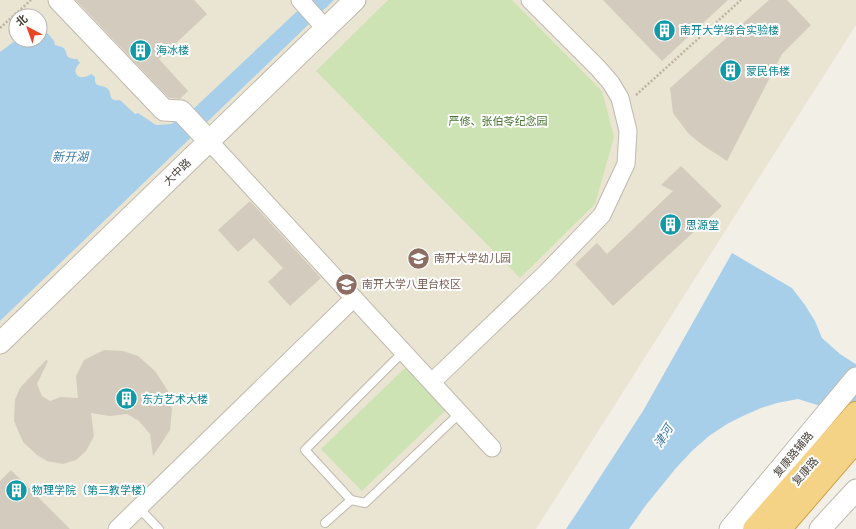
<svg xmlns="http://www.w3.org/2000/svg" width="856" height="529" font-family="'PT Sans Narrow','Noto Sans SC',sans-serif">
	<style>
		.education { fill: #eae4d2; fill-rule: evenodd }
		.green { fill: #cde3b3 }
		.water { fill: #a8cfea }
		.building { fill: #d3cbbd }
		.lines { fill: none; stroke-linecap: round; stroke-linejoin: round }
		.service-casing { stroke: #c0b9ad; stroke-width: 10 }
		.minor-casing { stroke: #c0b9ad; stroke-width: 19 }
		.tertiary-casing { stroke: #c0b9ad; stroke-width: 23 }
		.trunk-casing { stroke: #d19e42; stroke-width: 24 }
		.path { stroke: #bdb29d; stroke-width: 2.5; stroke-dasharray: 2 2; stroke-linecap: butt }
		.service { stroke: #fff; stroke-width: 8 }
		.minor { stroke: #fff; stroke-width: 17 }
		.tertiary { stroke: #fff; stroke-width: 21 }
		.trunk { stroke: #f4d387; stroke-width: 22 }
		.labels { text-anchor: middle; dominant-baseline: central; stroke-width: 4; stroke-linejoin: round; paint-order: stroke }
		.culture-label { font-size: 11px; fill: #0d838f; stroke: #fff; text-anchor: start }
		.park-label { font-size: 11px; fill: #47722e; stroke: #fff }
		.street-label { font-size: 11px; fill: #453f37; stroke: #fff }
		.education-label { font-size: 11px; fill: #785e54; stroke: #fff; text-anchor: start }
		.water-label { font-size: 12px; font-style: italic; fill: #3878a8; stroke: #fff }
	</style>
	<rect width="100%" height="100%" fill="#f2efe7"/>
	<path class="education" d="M0,0H856V25L536,529H0ZM16,16H40V40H16Z"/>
	<g class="green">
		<path d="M388,0H512L602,91L614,137L595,204L520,278L316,71Z"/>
		<path d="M405,368L446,410L362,491L321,449Z"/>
	</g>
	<g class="water">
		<path d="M309,0H334L0,321V52L16,40H40V24L54,41L55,45C57,46 60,46 62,47C69,50 62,59 77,59L80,63C70,71 78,83 91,74L95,77V82L97,85C100,86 104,86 107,88C113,93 107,102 120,100L135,114L138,113L156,125L171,124L188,114Z"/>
		<path d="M732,253L792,288L805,305L815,321L822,338L840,354L854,363L856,364V417L798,399L777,403L761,408L743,416L727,424L709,436L693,450L676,468L646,505L629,529H566L580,508L643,411Z"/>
	</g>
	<g class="building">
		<path d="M76,0H194L207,14L159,59L188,91L180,99L169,98Z"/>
		<path d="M603,0H728L662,61Z"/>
		<path d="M769,0H787L811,25L782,54L727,161L701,144L688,133L673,113L670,88Z"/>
		<path d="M681,166L722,206L613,306L575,264L597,243L607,254L673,191L661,185Z"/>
		<path d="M250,201L321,278L290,306L268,282L283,268L254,238L238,252L218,230Z"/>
		<path d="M104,350L123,351L138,356L155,371L168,391L172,409L170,430L153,456L150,434L139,421L127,414L110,416L91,413L94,436L86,451L76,460L63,464L47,461L37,455L23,442L14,421L15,400L20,388L46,360L48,361L37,384L42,396L50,401L61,397L78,398L76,376L84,360Z"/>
		<path d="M11,470L70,529H0V481Z"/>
	</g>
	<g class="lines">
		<defs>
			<g id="service">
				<path d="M351,500L365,503L460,413"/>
				<path d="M138,507L159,529"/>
				<path d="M325,523L351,500L305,450L403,352"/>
			</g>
			<g id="minor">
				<path d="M300,0L325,28"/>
				<path d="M209,141L492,448"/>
				<path d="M432,382L545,274L602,215L626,164L628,131L620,98L611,83L598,68L530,0"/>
				<path d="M117,529L354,298"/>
			</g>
			<g id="tertiary">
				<path d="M59,0L164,110L181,111L209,141"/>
				<path d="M0,343L355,0"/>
				<path d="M730,529L856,378"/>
				<path d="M820,529L856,490"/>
			</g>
			<g id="trunk">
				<path d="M754,529L856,413"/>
				<path d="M780,529L856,441"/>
			</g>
		</defs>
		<use href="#service" class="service-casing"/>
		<use href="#minor" class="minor-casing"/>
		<use href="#tertiary" class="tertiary-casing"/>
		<use href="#trunk" class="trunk-casing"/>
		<g class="path">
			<path d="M0,28L31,0"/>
			<path d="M636,95L741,0"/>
		</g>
		<use href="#service" class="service"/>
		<use href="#minor" class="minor"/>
		<use href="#tertiary" class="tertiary"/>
		<use href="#trunk" class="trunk"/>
	</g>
	<defs>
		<symbol id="building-disc" viewBox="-11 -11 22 22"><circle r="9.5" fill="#0f9aa8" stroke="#fff"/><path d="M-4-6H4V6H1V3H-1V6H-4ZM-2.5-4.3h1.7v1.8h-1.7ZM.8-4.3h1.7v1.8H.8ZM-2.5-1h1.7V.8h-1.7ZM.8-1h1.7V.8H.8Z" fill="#fff"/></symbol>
		<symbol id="school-disc" viewBox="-11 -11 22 22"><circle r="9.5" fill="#8d6e63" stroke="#fff"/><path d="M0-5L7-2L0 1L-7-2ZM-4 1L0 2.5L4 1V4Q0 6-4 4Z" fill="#fff"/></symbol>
		<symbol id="university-disc" viewBox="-11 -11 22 22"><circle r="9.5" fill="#8d6e63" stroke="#fff"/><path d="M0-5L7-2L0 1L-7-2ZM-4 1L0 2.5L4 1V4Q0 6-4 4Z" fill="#fff"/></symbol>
	</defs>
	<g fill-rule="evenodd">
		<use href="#building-disc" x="652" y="18" width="25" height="25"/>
		<use href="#building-disc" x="128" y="38" width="25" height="25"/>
		<use href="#building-disc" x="718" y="58" width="25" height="25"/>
		<use href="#building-disc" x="658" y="212" width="25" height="25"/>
		<use href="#school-disc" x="406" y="246" width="25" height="25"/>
		<use href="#university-disc" x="334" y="272" width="25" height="25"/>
		<use href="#building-disc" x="114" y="386" width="25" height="25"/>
		<use href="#building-disc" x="4" y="478" width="25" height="25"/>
	</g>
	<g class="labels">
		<g class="culture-label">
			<text x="680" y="30">南开大学综合实验楼</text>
			<text x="156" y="50">海冰楼</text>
			<text x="746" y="71">蒙民伟楼</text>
			<text x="686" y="225">思源堂</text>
			<text x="142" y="399">东方艺术大楼</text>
			<text x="32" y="490">物理学院（第三教学楼）</text>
		</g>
		<g class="park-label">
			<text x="498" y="121">严修、张伯苓纪念园</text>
		</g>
		<g class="street-label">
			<text transform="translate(177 172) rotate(-44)">大中路</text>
			<text transform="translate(793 454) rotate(-50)">复康路辅路</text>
			<text transform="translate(805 471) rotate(-49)">复康路</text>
		</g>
		<g class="education-label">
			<text x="434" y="258">南开大学幼儿园</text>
			<text x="362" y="284">南开大学八里台校区</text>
		</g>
		<g class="water-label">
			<text x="70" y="156">新开湖</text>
			<text transform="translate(663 436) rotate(-58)">津河</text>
		</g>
	</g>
	<g transform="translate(28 28) rotate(319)"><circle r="19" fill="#ffffff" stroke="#b5b2af"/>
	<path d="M0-3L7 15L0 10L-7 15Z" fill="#e94627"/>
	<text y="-6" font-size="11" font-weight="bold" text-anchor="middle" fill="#453f37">北</text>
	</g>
</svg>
